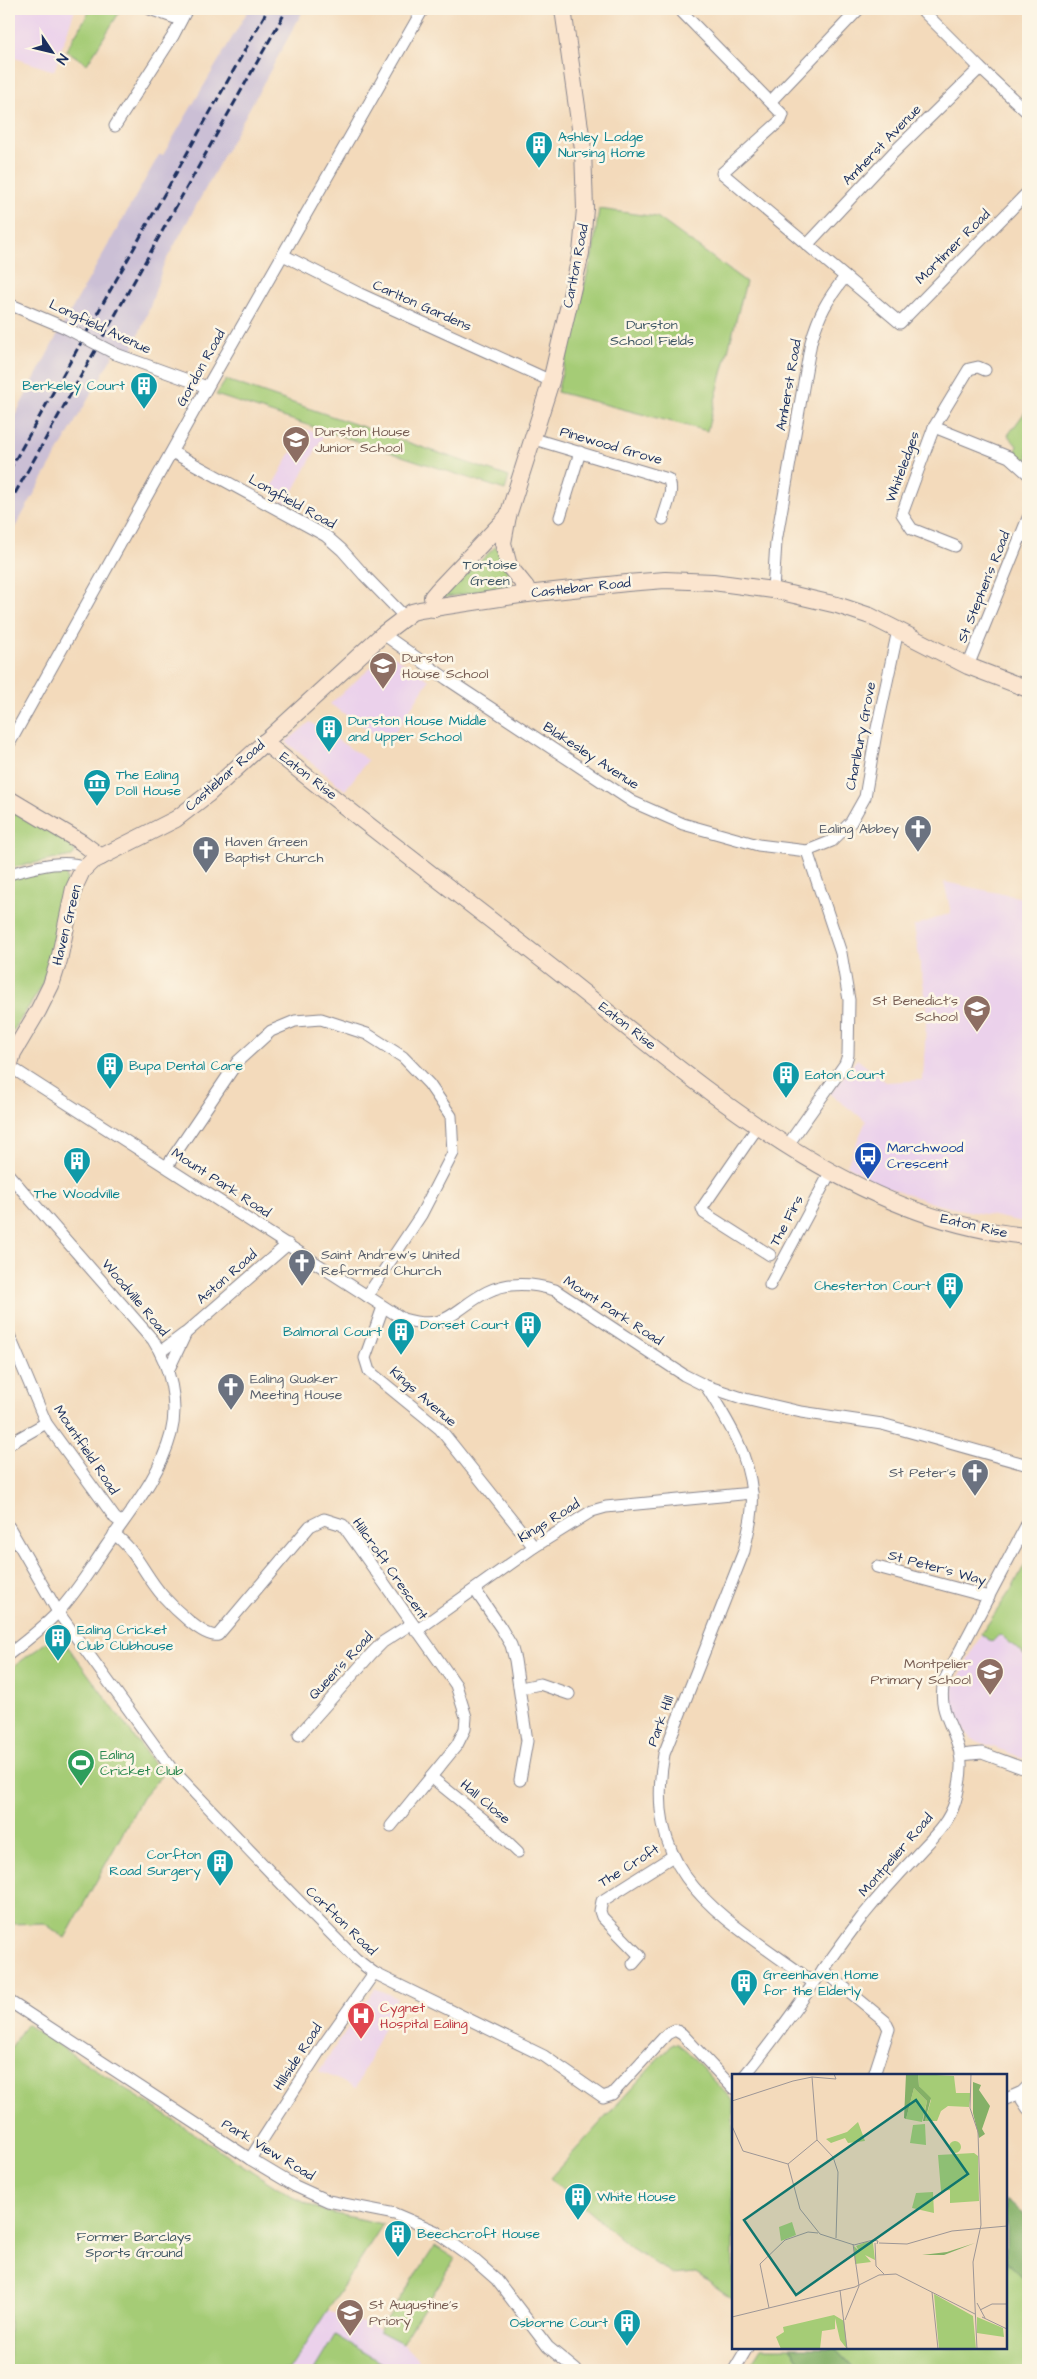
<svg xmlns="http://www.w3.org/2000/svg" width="1037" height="2379" font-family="'Architects Daughter',sans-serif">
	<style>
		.built { fill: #ebd1eb }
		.industrial { fill: #cbbfd5 }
		.green { fill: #a5cc76; stroke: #607e6a }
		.forest { fill: #84b067; stroke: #507062 }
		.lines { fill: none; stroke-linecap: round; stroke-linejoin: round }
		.street-casing { stroke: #87848c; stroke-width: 13 }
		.secondary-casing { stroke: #87848c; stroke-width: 18 }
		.street { stroke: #fff; stroke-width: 11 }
		.secondary { stroke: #fbe5cf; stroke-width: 16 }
		.rail { stroke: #1b2f5e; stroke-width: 3; stroke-dasharray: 8 4; stroke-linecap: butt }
		.street-bridge-casing { stroke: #87848c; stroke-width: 13; stroke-linecap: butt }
		.street-bridge { stroke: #fff; stroke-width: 11 }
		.labels { text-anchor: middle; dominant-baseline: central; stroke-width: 5; stroke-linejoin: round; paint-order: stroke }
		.culture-label { font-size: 14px; fill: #0d838f; stroke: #fcf5e5; text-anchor: start }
		.street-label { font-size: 14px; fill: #1b2f5e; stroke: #fcf5e5 }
		.park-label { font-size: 14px; fill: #3e5664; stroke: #fcf5e5 }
		.education-label { font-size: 14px; fill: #785e54; stroke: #fcf5e5; text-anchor: start }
		.worship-label { font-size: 14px; fill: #5b616d; stroke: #fcf5e5; text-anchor: start }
		.transit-label { font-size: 14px; fill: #164399; stroke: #fcf5e5; text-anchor: start }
		.leisure-label { font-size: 14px; fill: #27864d; stroke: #fcf5e5; text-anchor: start }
		.health-label { font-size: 14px; fill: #be3a42; stroke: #fcf5e5; text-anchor: start }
		.inset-road { fill: none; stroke: #9d9696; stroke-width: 1 }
		.view { fill: #0f766e; fill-opacity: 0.15; stroke: #0f766e; stroke-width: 2.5 }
		.inset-edge { fill: none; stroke: #1b2f5e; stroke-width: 2.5 }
	</style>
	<rect width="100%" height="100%" fill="#fcf5e5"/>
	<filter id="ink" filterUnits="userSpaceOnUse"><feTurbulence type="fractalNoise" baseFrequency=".02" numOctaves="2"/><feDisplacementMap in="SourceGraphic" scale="10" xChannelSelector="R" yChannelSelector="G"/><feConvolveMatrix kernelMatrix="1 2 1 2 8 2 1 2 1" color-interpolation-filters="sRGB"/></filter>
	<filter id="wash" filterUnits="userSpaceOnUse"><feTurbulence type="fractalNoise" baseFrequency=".0096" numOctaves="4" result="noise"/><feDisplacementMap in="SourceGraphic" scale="20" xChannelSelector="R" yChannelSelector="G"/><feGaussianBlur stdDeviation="1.12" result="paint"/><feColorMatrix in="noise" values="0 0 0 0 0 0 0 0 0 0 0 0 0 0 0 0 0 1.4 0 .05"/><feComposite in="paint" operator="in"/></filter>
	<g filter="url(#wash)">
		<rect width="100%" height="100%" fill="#f3dabb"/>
		<g class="built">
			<path d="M9,9H75L54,71L9,56Z"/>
			<path d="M304,429L324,435L287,503L269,492Z"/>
			<path d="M388,652L429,680L388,743L330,704Z"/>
			<path d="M310,722L368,760L345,790L286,742Z"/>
			<path d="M944,882L1028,899V1223L939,1205L877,1184L847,1165L866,1121L830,1094L857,1059L886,1082L923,1080L927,1006L914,926L951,913Z"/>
			<path d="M981,1634L992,1641L1000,1634L1024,1656L1028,1655V1760L972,1739L966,1732L951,1702L953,1689Z"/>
			<path d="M375,1988L397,1998L356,2088L319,2071Z"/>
			<path d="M327,2311L370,2325L402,2343L428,2370H289Z"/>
		</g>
		<path class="industrial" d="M249,9H304L163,266L150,307L132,351L119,345L9,538V427L60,330L159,155H163Z"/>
		<g class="green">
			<path d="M91,9H112L119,13L87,64L66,50Z"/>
			<path d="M599,209L657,217L746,282L707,431L557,392L593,252Z"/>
			<path d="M226,380L509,477L505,490L216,395Z"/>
			<path d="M1028,408V469L1015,455L1017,446L1008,435Z"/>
			<path d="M495,547L499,549L513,585L442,598Z"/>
			<path d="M9,803L72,843L75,853L72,856L9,868Z"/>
			<path d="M65,869L67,881L48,967L41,988L9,1037V877Z"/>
			<path d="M1028,1558V1655L1025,1656L1000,1634L992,1642L981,1634L1013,1587Z"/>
			<path d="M52,1638L63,1640L162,1775L142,1798L65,1938L44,1923L9,1924V1670Z"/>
			<path d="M26,2024L290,2196L326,2212L383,2224L289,2370H9V2051Z"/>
			<path d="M673,2043L678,2044L687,2051L733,2101V2299L696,2273L673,2275L630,2247L550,2178Z"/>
			<path d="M435,2246L455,2259L402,2343L379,2331Z"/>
			<path d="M1006,2260L1028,2284V2370H855L834,2348H1006Z"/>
			<path d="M335,2335L393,2370H314Z"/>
			<path d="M761,2348H790L806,2370H747Z"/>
		</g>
		<g class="forest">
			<path d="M1006,2200L1028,2217V2284L1006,2260Z"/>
			<path d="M790,2348H834L855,2370H806Z"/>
		</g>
	</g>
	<g filter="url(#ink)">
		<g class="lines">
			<defs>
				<g id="street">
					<path d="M150,9L181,20"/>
					<path d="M679,9L783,115L781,120L722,173L900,323L1028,192"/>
					<path d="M921,9L980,68L1028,113"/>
					<path d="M771,101L859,9"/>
					<path d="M115,126L173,36L187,9"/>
					<path d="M807,245L893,153L980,68"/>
					<path d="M283,255L360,294L551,381"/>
					<path d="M9,304L66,328"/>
					<path d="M116,354L207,387"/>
					<path d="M934,427L1009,457L1028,474"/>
					<path d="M534,439L668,479C675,490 666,507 663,519"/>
					<path d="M172,452L326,536L342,550L364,575L405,617"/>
					<path d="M560,517L580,452"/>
					<path d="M955,546L912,529L902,514L934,427L969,369L978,367L985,370"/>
					<path d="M773,590L776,542L811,342C819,314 827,300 845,277"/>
					<path d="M383,634L447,679L633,802L683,824L758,845L807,851L832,841L851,822L865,797L876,733L898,630"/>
					<path d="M968,666L1028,518"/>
					<path d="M9,744L209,384L423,9"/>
					<path d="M9,874C33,868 62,858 86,867"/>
					<path d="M9,1066L403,1319C448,1332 452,1310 487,1292C509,1281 532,1283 555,1290L684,1375L706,1386L745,1399L801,1412L882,1424L1028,1465"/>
					<path d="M757,1128L702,1208L704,1213L770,1255"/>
					<path d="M787,1146L845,1064L848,1055L849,1000L841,953L807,851"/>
					<path d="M167,1166L238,1061L271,1031L295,1021L321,1019L367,1034L403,1057L429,1084L451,1116L453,1153L421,1215L367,1296"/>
					<path d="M9,1175L153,1340C170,1366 179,1403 171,1434C160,1476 131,1510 107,1545C91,1568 77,1592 58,1612C43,1628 26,1641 9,1654"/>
					<path d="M770,1285L831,1171"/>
					<path d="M383,1307L365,1358L369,1371L440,1429L534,1547"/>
					<path d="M9,1335L46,1423L115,1518L122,1523"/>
					<path d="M160,1352L184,1334"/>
					<path d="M168,1371L186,1333L288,1244"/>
					<path d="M706,1386C727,1420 748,1452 752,1493C754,1512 748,1532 744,1551L664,1754C641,1881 727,1918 814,1983"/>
					<path d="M9,1444L46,1423"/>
					<path d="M9,1527L58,1612L171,1768L274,1876L356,1959L374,1973L544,2056L603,2097L612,2094L667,2034L675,2030L682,2034L733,2088"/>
					<path d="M114,1534C136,1550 145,1576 163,1596C172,1606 204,1639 218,1635L310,1526L324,1519L343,1525L456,1685L466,1717L465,1729L457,1745L391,1826"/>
					<path d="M877,1567L989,1597"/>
					<path d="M475,1590L501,1628L511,1645L515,1660L527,1741L520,1780"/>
					<path d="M416,1631L534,1547L592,1511L606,1507L752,1493"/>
					<path d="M521,1688L540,1684L569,1694"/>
					<path d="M299,1735L372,1653L383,1642L411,1624"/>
					<path d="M960,1755L982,1753L1028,1770"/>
					<path d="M431,1777L489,1824L518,1852"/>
					<path d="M633,1964L640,1956L602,1917L600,1911L602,1901L673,1856"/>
					<path d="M823,1970L885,2021L889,2029L874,2075"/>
					<path d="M9,2001L250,2159L295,2186L328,2201L395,2214L435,2231L471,2257L496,2279L548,2347L576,2370"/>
					<path d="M745,2075C787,2025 822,1969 862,1917C879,1896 897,1876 915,1857C930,1840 948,1825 955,1802C959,1788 963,1768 960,1753C954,1725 937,1712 944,1681L1028,1522"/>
					<path d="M1022,2092V2100L1028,2109"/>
					<path d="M1006,2099L1022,2092L1028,2086"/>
					<path d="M250,2159L322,2047L374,1973"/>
					<path d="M734,2370L747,2348"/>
				</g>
				<g id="secondary">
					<path d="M527,594L526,587L509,566L503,543L508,516L551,381L581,253L585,209L583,149L563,9"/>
					<path d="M434,609L432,597L437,591L508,516"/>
					<path d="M264,742C356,817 451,889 545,962C685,1071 843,1221 1028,1236"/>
					<path d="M9,799L81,842L101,857"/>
					<path d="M9,1067L13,1053L38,1011L51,985L59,960L74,888L82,871L91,862L176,819L207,795L383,634L412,612L420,610L527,594L627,583L665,580L713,582L773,590L837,605L870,616L968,666L1028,689"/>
				</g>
			</defs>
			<use href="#street" class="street-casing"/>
			<use href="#secondary" class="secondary-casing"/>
			<use href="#street" class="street"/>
			<use href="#secondary" class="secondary"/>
			<g class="rail">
				<path d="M9,471L268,9"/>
				<path d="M9,504L287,9"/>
			</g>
			<defs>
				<path id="street-bridge" d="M66,328L116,354"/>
			</defs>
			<use href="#street-bridge" class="street-bridge-casing"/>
			<use href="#street-bridge" class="street-bridge"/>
		</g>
	</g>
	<defs>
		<symbol id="building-pin" viewBox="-11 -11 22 30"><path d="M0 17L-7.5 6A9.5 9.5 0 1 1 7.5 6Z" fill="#0f9aa8" stroke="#fcf5e5"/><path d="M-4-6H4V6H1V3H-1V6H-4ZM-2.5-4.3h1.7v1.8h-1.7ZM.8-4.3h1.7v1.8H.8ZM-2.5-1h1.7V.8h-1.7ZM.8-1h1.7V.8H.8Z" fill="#fff"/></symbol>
		<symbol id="school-pin" viewBox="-11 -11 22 30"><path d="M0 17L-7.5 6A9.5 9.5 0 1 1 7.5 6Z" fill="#8d6e63" stroke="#fcf5e5"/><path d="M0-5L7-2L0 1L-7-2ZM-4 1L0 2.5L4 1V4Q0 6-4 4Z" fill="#fff"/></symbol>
		<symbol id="museum-pin" viewBox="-11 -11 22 30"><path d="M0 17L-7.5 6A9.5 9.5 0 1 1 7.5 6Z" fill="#0f9aa8" stroke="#fcf5e5"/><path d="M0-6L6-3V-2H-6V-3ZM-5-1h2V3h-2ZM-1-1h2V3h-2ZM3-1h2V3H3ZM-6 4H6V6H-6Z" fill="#fff"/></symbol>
		<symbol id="church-pin" viewBox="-11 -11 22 30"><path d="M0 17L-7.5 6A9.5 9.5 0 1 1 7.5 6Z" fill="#6b7280" stroke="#fcf5e5"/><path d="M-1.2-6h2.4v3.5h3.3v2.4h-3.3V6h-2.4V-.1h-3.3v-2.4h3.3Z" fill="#fff"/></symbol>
		<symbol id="bus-pin" viewBox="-11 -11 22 30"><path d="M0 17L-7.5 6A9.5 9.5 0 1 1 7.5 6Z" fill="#1a4fb4" stroke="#fcf5e5"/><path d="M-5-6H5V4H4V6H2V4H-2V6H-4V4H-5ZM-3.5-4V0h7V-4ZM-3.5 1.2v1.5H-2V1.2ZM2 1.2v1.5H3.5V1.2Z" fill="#fff"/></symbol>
		<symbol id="stadium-pin" viewBox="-11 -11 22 30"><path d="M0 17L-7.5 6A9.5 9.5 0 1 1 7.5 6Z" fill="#2e9e5b" stroke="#fcf5e5"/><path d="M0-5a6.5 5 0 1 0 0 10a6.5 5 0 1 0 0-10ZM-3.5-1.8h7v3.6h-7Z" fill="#fff"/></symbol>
		<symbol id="hospital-pin" viewBox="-11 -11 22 30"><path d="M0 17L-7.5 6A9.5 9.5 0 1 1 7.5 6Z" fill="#e0444e" stroke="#fcf5e5"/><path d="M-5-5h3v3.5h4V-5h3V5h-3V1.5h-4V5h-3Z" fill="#fff"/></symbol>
	</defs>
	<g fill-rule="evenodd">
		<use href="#building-pin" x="523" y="129" width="32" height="43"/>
		<use href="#building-pin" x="128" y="370" width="32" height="43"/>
		<use href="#school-pin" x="280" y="424" width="32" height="43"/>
		<use href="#school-pin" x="367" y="650" width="32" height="43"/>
		<use href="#building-pin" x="313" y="713" width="32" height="43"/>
		<use href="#museum-pin" x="81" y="767" width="32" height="43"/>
		<use href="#church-pin" x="902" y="813" width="32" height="43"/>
		<use href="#church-pin" x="190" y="834" width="32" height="43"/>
		<use href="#school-pin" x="961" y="993" width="32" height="43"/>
		<use href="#building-pin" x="94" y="1050" width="32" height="43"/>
		<use href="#building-pin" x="770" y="1059" width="32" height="43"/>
		<use href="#bus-pin" x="852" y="1140" width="32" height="43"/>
		<use href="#building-pin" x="61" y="1145" width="32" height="43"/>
		<use href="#church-pin" x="286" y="1247" width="32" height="43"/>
		<use href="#building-pin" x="934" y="1270" width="32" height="43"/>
		<use href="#building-pin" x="512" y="1309" width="32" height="43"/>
		<use href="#building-pin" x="385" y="1316" width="32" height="43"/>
		<use href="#church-pin" x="215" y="1371" width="32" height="43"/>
		<use href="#church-pin" x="959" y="1457" width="32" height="43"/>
		<use href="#building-pin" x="42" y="1622" width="32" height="43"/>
		<use href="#school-pin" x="974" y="1656" width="32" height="43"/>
		<use href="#stadium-pin" x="65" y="1747" width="32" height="43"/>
		<use href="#building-pin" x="204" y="1847" width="32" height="43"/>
		<use href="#building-pin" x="728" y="1967" width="32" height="43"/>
		<use href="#hospital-pin" x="345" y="2000" width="32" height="43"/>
		<use href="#building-pin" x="562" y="2181" width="32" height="43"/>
		<use href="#building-pin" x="382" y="2218" width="32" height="43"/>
		<use href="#school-pin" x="334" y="2297" width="32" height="43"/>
		<use href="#building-pin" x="611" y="2307" width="32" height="43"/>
	</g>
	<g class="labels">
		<g class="culture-label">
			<text x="558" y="137">Ashley Lodge<tspan x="558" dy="16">Nursing Home</tspan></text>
			<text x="125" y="386" text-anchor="end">Berkeley Court</text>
			<text x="348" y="721">Durston House Middle<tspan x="348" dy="16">and Upper School</tspan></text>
			<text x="116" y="775">The Ealing<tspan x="116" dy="16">Doll House</tspan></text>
			<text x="129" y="1066">Bupa Dental Care</text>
			<text x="805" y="1075">Eaton Court</text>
			<text x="77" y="1194" text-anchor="middle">The Woodville</text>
			<text x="931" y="1286" text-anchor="end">Chesterton Court</text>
			<text x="509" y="1325" text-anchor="end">Dorset Court</text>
			<text x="382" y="1332" text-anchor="end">Balmoral Court</text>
			<text x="77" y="1630">Ealing Cricket<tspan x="77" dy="16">Club Clubhouse</tspan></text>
			<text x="201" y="1855" text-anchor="end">Corfton<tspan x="201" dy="16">Road Surgery</tspan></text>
			<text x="763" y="1975">Greenhaven Home<tspan x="763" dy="16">for the Elderly</tspan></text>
			<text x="597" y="2197">White House</text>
			<text x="417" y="2234">Beechcroft House</text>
			<text x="608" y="2323" text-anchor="end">Osborne Court</text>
		</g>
		<g class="street-label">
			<text transform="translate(882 145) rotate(-46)">Amherst Avenue</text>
			<text transform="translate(953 247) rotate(-45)">Mortimer Road</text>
			<text transform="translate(576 266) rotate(-79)">Carlton Road</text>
			<text transform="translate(422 306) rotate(24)">Carlton Gardens</text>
			<text transform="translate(100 327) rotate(25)">Longfield Avenue</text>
			<text transform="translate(201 368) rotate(-61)">Gordon Road</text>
			<text transform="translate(789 385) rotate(-80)">Amherst Road</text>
			<text transform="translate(611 446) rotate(16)">Pinewood Grove</text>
			<text transform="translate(903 467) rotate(-70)">Whiteledges</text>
			<text transform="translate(292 502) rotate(29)">Longfield Road</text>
			<text transform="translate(984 587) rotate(-68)">St Stephen's Road</text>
			<text transform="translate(581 588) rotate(-6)">Castlebar Road</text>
			<text transform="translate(861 736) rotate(-79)">Charlbury Grove</text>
			<text transform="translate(591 756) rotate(33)">Blakesley Avenue</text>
			<text transform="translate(225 776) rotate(-41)">Castlebar Road</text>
			<text transform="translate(308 776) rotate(38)">Eaton Rise</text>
			<text transform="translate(67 925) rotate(-76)">Haven Green</text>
			<text transform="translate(627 1026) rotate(38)">Eaton Rise</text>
			<text transform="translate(221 1183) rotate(33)">Mount Park Road</text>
			<text transform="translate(787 1221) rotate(-62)">The Firs</text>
			<text transform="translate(974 1226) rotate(13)">Eaton Rise</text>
			<text transform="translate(227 1277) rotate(-41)">Aston Road</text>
			<text transform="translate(135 1298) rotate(50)">Woodville Road</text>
			<text transform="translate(613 1311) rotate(33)">Mount Park Road</text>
			<text transform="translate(423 1397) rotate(41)">Kings Avenue</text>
			<text transform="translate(86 1450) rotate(56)">Mountfield Road</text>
			<text transform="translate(549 1521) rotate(-32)">Kings Road</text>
			<text transform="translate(937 1568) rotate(15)">St Peter's Way</text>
			<text transform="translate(390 1569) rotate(55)">Hillcroft Crescent</text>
			<text transform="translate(341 1666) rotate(-47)">Queen's Road</text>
			<text transform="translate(661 1721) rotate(-70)">Park Hill</text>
			<text transform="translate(485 1802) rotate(40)">Hall Close</text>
			<text transform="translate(896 1855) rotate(-49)">Montpelier Road</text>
			<text transform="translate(629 1866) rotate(-32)">The Croft</text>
			<text transform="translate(341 1921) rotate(44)">Corfton Road</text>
			<text transform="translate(298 2057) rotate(-57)">Hillside Road</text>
			<text transform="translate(268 2150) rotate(31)">Park View Road</text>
		</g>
		<g class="park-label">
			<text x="652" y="325">Durston<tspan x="652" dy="16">School Fields</tspan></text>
			<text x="490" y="565">Tortoise<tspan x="490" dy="16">Green</tspan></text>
			<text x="134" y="2237">Former Barclays<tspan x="134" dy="16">Sports Ground</tspan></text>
		</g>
		<g class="education-label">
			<text x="315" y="432">Durston House<tspan x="315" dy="16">Junior School</tspan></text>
			<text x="402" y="658">Durston<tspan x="402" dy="16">House School</tspan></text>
			<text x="958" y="1001" text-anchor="end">St Benedict's<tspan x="958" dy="16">School</tspan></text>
			<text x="971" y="1664" text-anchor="end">Montpelier<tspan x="971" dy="16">Primary School</tspan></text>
			<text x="369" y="2305">St Augustine's<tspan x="369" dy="16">Priory</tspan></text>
		</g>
		<g class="worship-label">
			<text x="899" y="829" text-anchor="end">Ealing Abbey</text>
			<text x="225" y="842">Haven Green<tspan x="225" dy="16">Baptist Church</tspan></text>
			<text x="321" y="1255">Saint Andrew's United<tspan x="321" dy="16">Reformed Church</tspan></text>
			<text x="250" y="1379">Ealing Quaker<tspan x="250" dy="16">Meeting House</tspan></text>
			<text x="956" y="1473" text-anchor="end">St Peter's</text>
		</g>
		<g class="transit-label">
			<text x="887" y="1148">Marchwood<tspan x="887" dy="16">Crescent</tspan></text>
		</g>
		<g class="leisure-label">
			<text x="100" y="1755">Ealing<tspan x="100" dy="16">Cricket Club</tspan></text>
		</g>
		<g class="health-label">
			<text x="380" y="2008">Cygnet<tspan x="380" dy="16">Hospital Ealing</tspan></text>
		</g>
	</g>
	<g transform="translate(732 2074)">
		<rect width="275" height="275" fill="#f3dabb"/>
		<path d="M186,0L222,2L224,19H239L237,33L216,32L209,37L205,47H193L199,26L187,12ZM182,14L195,27L190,48L174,45ZM126,48L133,67L116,69L113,64L99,69L94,65L115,58ZM193,50L194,71L178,69L181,51ZM217 73a6 6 0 1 1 12 0a6 6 0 1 1-12 0ZM242,79L246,82L247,127L218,129V116L209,117L206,81ZM201,118L202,139L180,134L184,119ZM60,148L64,161L49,167L47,153ZM134,168L141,169L143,186L133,181L139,188L123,190L122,172L127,177L124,172ZM202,220L241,242L244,275H207ZM102,241L112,247L115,275L108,266L103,244V255L90,257L88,275H49L44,263L52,258L51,253ZM245,243L271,254L272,263L245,259Z" fill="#a5cc76"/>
		<path d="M174,0H186L187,12L199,24L193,47H191L195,27L182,14L174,45L172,44ZM241,8L249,11L247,16L258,32L250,55L253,60L247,64L241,39ZM243,169L212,181H190L215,178Z" fill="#84b067"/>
		<path class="inset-road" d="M239,0L238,34L246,58L249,151L241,188L245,275M80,3L85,66M0,27L61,7L80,3L104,5L102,0M0,52L11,77M85,66L101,83L106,98L104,164M11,77L56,90L68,135L88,160L122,171L141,166L146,167L145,170M56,90L85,66M143,169L144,192L152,200M147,169L175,170L220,157L275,152M121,170L127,212M28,190L53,166L76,158L86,159M28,190L37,234M108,216L115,275M200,218L206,275M245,229L253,244M248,236L260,230H275M0,243L123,213L147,201L164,200L243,240M250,243L275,255M113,246L127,212"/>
		<path class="view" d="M184,26L236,100L64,221L12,146Z"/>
		<rect width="275" height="275" class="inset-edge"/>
	</g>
	<rect width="1037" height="2379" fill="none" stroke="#fcf5e5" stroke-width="30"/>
	<g transform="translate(52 52) rotate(125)" stroke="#fcf5e5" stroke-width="4" paint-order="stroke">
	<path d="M0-4L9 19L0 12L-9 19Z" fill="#1b2f5e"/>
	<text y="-8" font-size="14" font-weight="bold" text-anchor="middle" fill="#1b2f5e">N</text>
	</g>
</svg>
